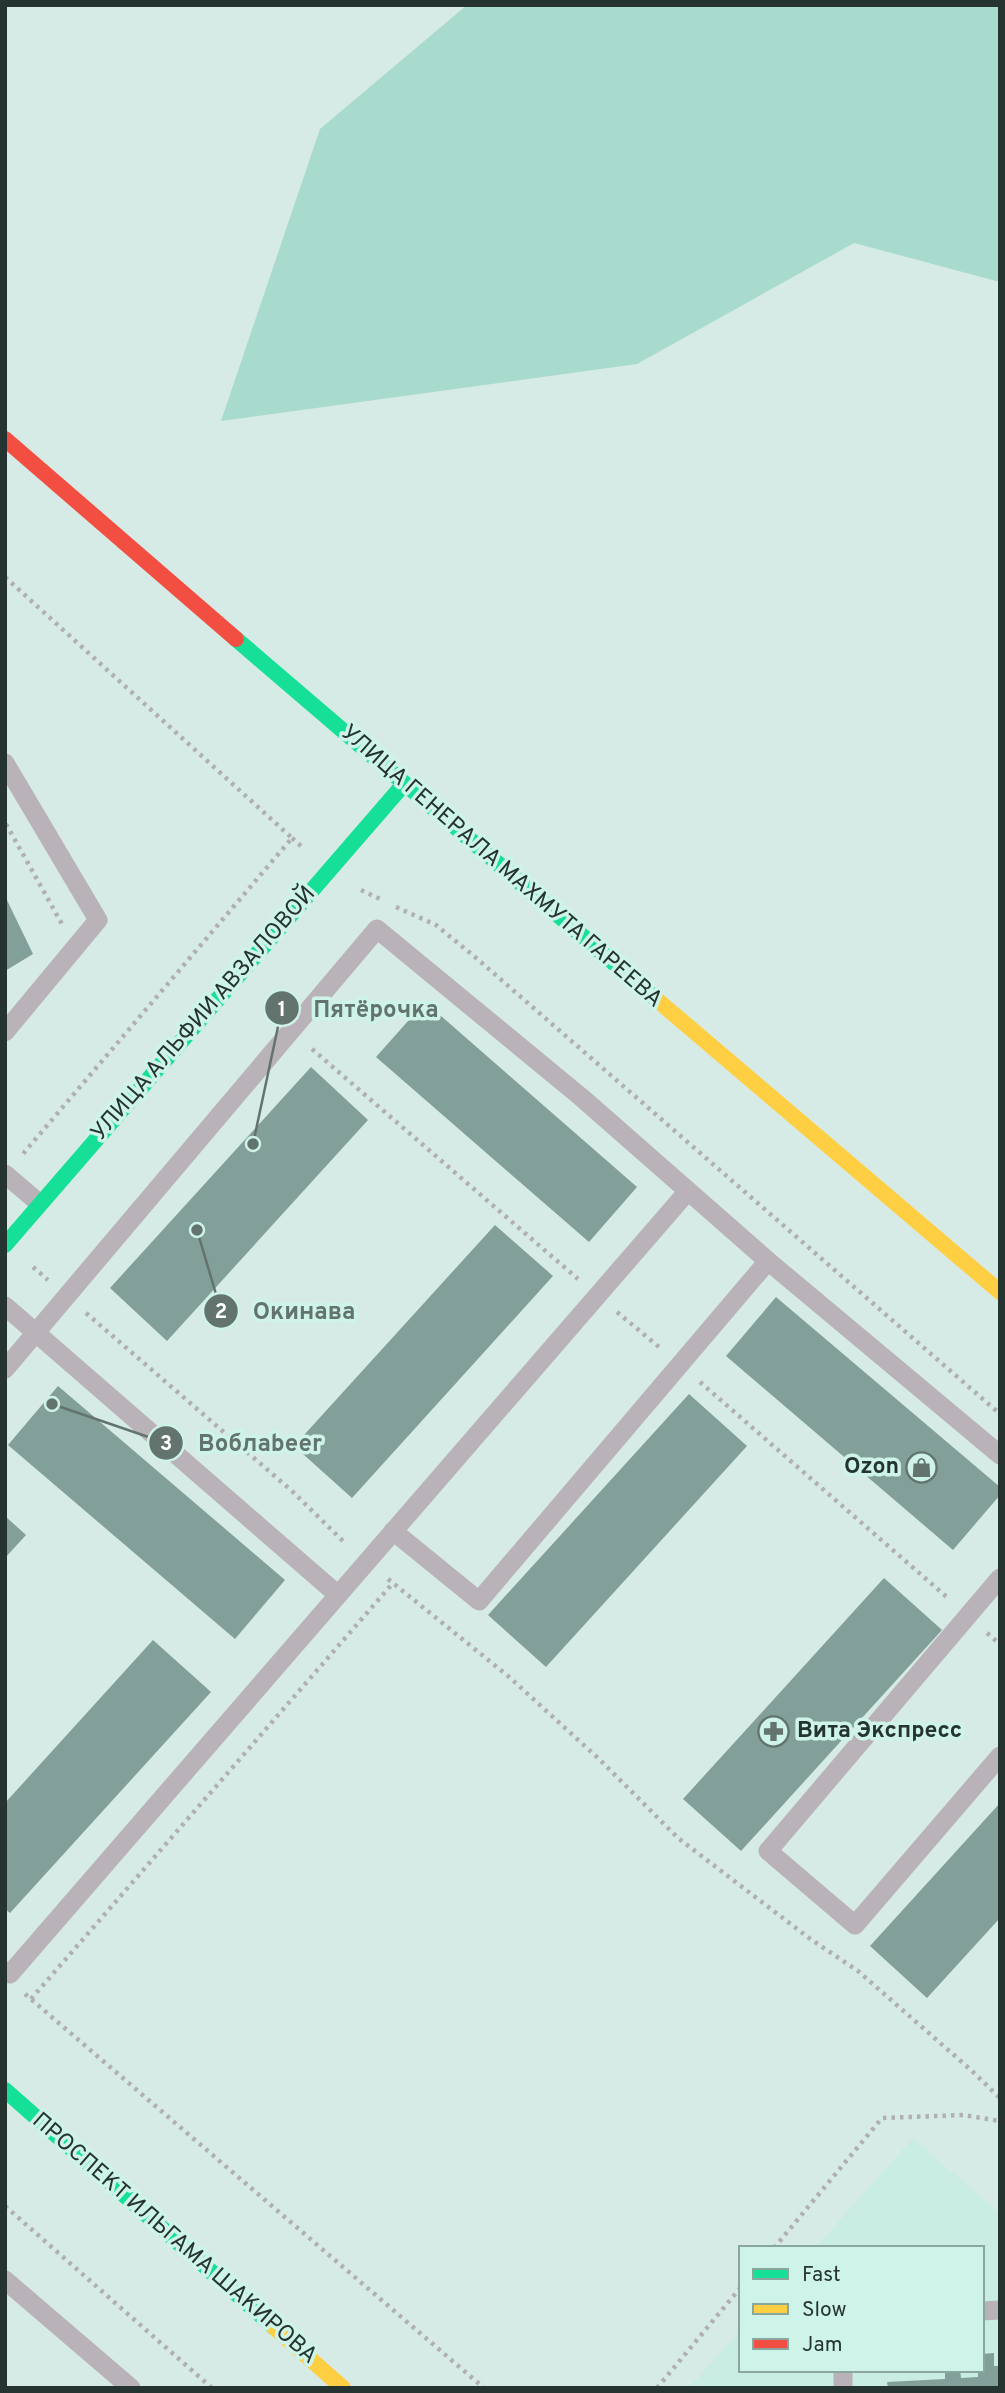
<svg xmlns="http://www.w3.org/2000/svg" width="1005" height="2393" font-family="Overpass,sans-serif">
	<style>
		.built { fill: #c9ece3 }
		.green { fill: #a8dacd }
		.building { fill: #829f99 }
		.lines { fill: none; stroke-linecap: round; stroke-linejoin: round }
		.path { stroke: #b0b0b2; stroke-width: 4.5; stroke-dasharray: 3.5 5; stroke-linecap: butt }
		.lane { stroke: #bab2b9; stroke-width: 19 }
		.fast { stroke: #16e098; stroke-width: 16 }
		.slow { stroke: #ffcf43; stroke-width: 16 }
		.jam { stroke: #f24e42; stroke-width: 16 }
		.labels { text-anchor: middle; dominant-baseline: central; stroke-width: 7; stroke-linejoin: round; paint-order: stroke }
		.street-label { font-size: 23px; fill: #253430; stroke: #cef3e9 }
		.poi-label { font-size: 23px; font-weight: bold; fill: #253430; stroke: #cef3e9; text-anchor: end }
		.leader { fill: none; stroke: #63746f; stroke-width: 2.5 }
		.callout-dot { fill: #63746f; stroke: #cef3e9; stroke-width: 2.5 }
		.mark-label { font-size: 21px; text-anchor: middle; font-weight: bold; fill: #fff }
		.callout-label { font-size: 24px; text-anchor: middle; font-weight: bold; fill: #63746f; stroke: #cef3e9; stroke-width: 7; stroke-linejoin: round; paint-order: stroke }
	</style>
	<rect width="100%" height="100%" fill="#d6ebe5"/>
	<path class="built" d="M913,2138L1000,2214V2388H689L741,2330V2370H982V2248H815Z"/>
	<path class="green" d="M467,5H1000V282L854,243L637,364L221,421L320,129Z"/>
	<g class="building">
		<path d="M5,896L33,954L5,971Z"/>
		<path d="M425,1002L637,1187L589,1242L376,1057Z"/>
		<path d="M311,1067L368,1120L167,1341L110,1288Z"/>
		<path d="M495,1225L553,1276L352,1498L294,1446Z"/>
		<path d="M776,1297L1000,1487V1495L953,1550L726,1356Z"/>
		<path d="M58,1386L285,1580L235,1639L8,1445Z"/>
		<path d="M689,1394L747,1446L546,1667L488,1615Z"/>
		<path d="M5,1516L26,1535L5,1558Z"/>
		<path d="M884,1578L942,1630L741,1851L683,1799Z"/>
		<path d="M153,1640L211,1692L10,1913L5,1909V1803Z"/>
		<path d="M1000,1803V1918L927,1998L870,1946Z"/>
		<path d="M994,2353V2366H1000V2388H888L887,2382L945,2379V2370H960L961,2378L978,2377V2370H982V2354Z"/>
	</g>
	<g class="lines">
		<g class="path">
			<path d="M5,577L292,838L22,1155"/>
			<path d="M6,824L62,924"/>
			<path d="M292,838L301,846"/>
			<path d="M361,890L382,900"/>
			<path d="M396,907L436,925L475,957L1000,1414"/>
			<path d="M312,1049L578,1279"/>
			<path d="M33,1267L48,1280"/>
			<path d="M617,1312L659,1347"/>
			<path d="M86,1313L292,1491L346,1544"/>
			<path d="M700,1382L949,1599"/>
			<path d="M388,1579L508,1676L598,1758L678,1838L809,1938L858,1971L971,2070L1000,2098"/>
			<path d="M987,1633L1000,1644"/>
			<path d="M25,1994L484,2388"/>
			<path d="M31,1999L393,1583"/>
			<path d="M5,2206L212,2388"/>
			<path d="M774,2248L882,2118L963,2115L1000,2121"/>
			<path d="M657,2388L741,2287"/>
		</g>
		<g class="lane">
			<path d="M5,763L98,920L5,1032"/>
			<path d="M5,1174L39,1203"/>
			<path d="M5,1306L338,1595"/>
			<path d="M5,1369L377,929L581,1097L768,1261L1000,1455"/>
			<path d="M393,1531L479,1601L768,1261"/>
			<path d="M1000,1578L768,1851L855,1925L1000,1756"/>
			<path d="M5,1971L10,1974L688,1191"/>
			<path d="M5,2280L131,2388"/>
			<path d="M982,2311L1000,2310"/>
			<path d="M843,2388V2370"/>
		</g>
		<g class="fast">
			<path d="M236,639L656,999"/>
			<path d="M5,1245L404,784"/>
			<path d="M5,2090L274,2327"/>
		</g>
		<g class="slow">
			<path d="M656,999L1000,1292"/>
			<path d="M274,2327L343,2388"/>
		</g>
		<path class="jam" d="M5,439L236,639"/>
	</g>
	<defs>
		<symbol id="shop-ring" viewBox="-11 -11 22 22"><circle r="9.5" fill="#cef3e9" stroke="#63746f" stroke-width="1.5"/><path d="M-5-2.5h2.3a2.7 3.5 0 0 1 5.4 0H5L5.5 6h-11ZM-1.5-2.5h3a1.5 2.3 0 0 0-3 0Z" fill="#63746f"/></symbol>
		<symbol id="pharmacy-ring" viewBox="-11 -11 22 22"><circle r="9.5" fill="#cef3e9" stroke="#63746f" stroke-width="1.5"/><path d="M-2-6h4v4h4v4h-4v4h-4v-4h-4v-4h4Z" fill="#63746f"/></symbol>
	</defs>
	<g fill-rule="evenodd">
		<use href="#shop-ring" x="904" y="1450" width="35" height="35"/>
		<use href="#pharmacy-ring" x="756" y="1714" width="35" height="35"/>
	</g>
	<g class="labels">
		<g class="street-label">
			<text transform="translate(501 867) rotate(41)">УЛИЦА ГЕНЕРАЛА МАХМУТА ГАРЕЕВА</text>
			<text transform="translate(204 1014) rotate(-49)">УЛИЦА АЛЬФИИ АВЗАЛОВОЙ</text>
			<text transform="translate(174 2239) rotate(41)">ПРОСПЕКТ ИЛЬГАМА ШАКИРОВА</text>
		</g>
		<g class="poi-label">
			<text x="899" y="1467">Ozon</text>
			<text x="797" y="1731" text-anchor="start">Вита Экспресс</text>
		</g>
	</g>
	<path class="leader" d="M253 1144L282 1008M197 1230L221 1311M52 1404L166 1443"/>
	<g class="callout-dot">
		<circle cx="253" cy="1144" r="7"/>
		<circle cx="197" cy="1230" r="7"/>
		<circle cx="52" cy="1404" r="7"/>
		<circle cx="282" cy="1008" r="18"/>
		<circle cx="221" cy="1311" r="18"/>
		<circle cx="166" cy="1443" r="18"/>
	</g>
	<g class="mark-label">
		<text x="282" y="1016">1</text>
		<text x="221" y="1318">2</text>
		<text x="166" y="1450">3</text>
	</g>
	<g class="callout-label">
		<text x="376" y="1017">Пятёрочка</text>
		<text x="304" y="1319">Окинава</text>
		<text x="260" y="1451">Воблаbeer</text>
	</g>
	<rect width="1005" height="2393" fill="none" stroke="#253430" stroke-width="14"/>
	<rect x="739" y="2246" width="245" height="126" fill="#cef3e9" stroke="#8aa79f" stroke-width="2"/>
	<rect x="753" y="2269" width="35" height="10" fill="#16e098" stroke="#8aa79f" stroke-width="2"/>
	<text x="802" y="2281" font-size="21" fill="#253430">Fast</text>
	<rect x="753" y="2304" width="35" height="10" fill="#ffcf43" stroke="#8aa79f" stroke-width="2"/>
	<text x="802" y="2316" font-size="21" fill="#253430">Slow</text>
	<rect x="753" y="2339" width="35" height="10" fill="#f24e42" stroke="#8aa79f" stroke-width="2"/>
	<text x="802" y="2351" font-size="21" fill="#253430">Jam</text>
</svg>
